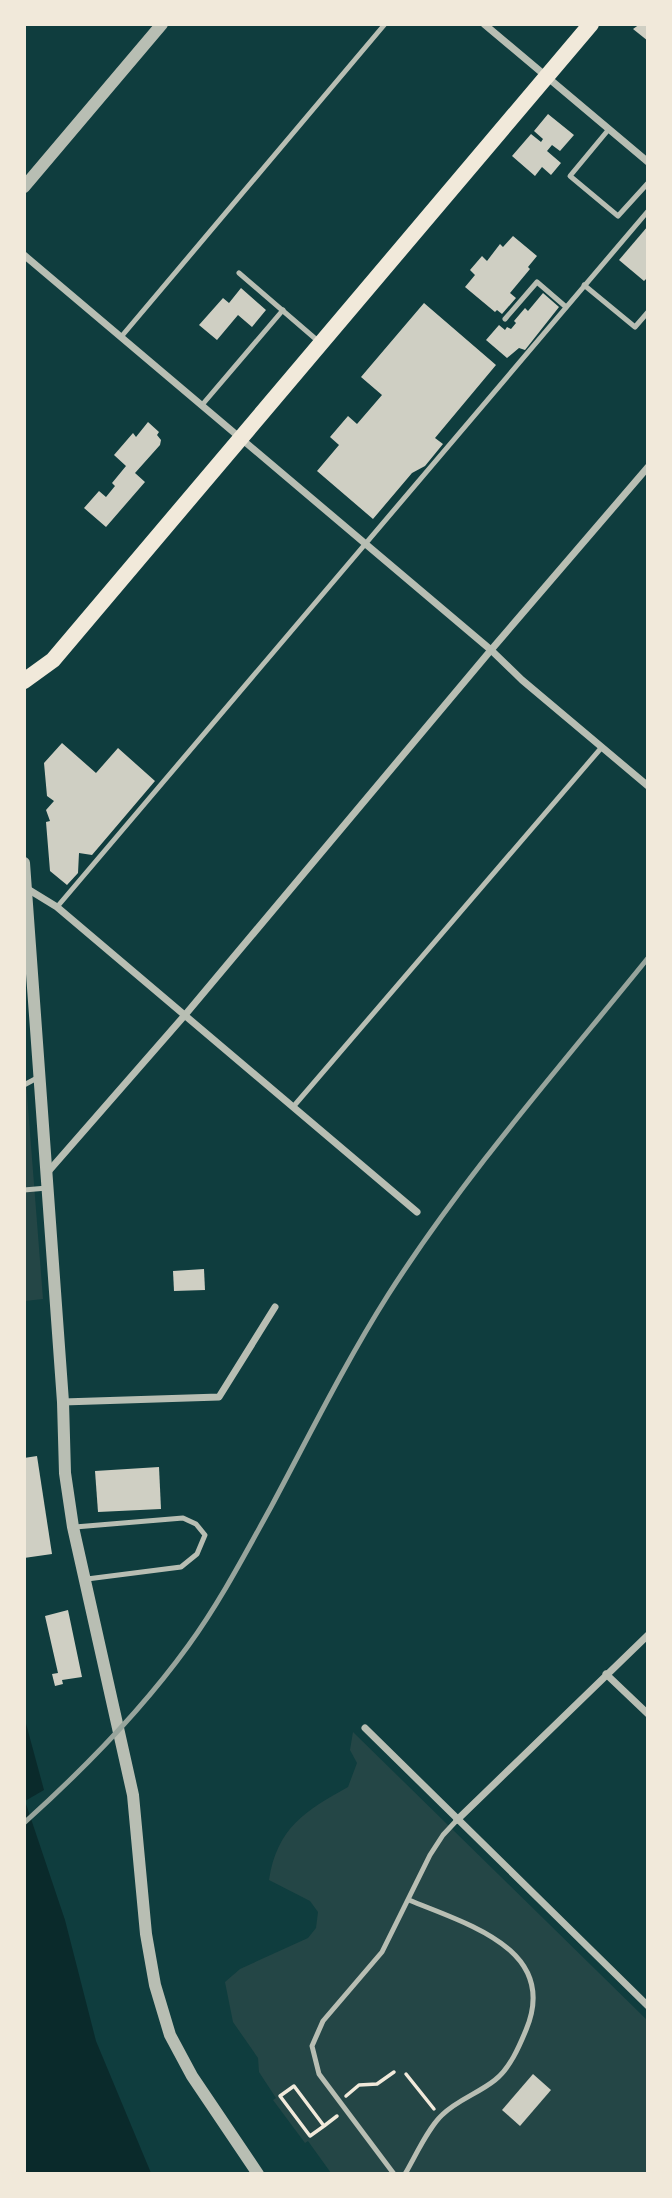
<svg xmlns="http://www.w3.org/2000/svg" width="672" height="2198" font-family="'DM Sans',sans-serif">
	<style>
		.green { fill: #244646 }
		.water { fill: #0a2a2b }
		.building { fill: #cfcfc3 }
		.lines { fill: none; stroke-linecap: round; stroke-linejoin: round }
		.path { stroke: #f1e9da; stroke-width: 3.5 }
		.service { stroke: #b8beb3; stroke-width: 5 }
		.minor { stroke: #b8beb3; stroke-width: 7 }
		.tertiary { stroke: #b8beb3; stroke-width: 12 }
		.primary { stroke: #f1e9da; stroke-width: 16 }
		.rail { stroke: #97a49c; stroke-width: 5 }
	</style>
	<rect width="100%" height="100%" fill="#0f3d3e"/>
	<g class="green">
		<path d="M24,1056L43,1299L25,1301H24Z"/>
		<path d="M353,1732L647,2020V2173H331L308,2141L305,2143L273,2100L276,2098L259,2072L258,2058L233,2022L225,1982L240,1969L308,1938L316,1928L318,1912L310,1901L269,1880C277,1828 305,1811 348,1787L357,1763L350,1750Z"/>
	</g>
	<g class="water">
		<path d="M25,1720L44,1790L25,1801H24Z"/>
		<path d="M25,1801L65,1920L96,2041L151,2173H25Z"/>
	</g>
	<g class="building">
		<path d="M640,24H648V41L633,29Z"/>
		<path d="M548,114L574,135L560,151L552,145L547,151L561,163L551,175L542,167L535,176L512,156L531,134L541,142L543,139L534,131Z"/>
		<path d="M648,226V277L644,281L619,260Z"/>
		<path d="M513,236L537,256L528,267L530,269L510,293L516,298L502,314L497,310L495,312L465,287L475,275L470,270L482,256L487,261L500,244L503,247Z"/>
		<path d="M241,288L266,310L252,327L238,315L217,340L199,325L223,298L229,303Z"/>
		<path d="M543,293L559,307L525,350L519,348L507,358L486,340L499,325L505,330L507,327L511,329L516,323L514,321L525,308L528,311Z"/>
		<path d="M424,303L496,365L435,438L443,444L425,466L412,473L373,519L317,471L339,445L330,437L348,416L357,424L382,395L361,377Z"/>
		<path d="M148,422L159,432L157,435L161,440L160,445L135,473L145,482L106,527L84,508L99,491L106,497L115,486L112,483L126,466L114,455L133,433L136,437Z"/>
		<path d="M62,743L96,773L118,748L155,781L92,855L79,853L78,873L67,885L50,871L46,822L50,821L46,810L54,801L47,796L44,763Z"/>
		<path d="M204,1269L205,1290L174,1291L173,1271Z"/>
		<path d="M37,1456L52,1554L24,1558V1458Z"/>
		<path d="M159,1467L161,1509L98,1512L95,1471Z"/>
		<path d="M68,1610L82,1677L62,1680L63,1684L55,1686L52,1674L58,1673L45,1616Z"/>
		<path d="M533,2074L551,2090L520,2126L502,2110Z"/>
	</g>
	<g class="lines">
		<g class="path">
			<path d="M406,2074L434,2109"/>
			<path d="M346,2096L359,2085L377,2084L394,2072"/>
			<path d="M324,2126L310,2136L280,2096L294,2086L324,2126L337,2116"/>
		</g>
		<g class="service">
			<path d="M609,129L570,176L618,216L648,183"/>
			<path d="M239,273L318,341"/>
			<path d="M584,285L635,327L648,312"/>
			<path d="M505,319L537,282L566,307"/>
			<path d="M121,337L385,24"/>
			<path d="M202,405L283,310"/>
			<path d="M57,907L648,211"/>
			<path d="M24,1085L37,1078"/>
			<path d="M293,1107L602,747"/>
			<path d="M24,1190L47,1188"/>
			<path d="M75,1527L183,1518L196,1524L205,1535L197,1554L181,1567L87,1579"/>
			<path d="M394,2174L319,2074L312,2046L323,2021L382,1952L430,1855L443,1835L457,1820"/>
			<path d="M405,2174C415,2157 428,2128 442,2115C457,2100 479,2093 495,2080C510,2068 519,2047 526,2030C560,1949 466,1924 409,1900"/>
		</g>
		<g class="minor">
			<path d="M484,24L648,162"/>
			<path d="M24,255L491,650L522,680L648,786"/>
			<path d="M26,888L57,907L417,1212"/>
			<path d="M47,1173L185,1015L491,650L648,467"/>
			<path d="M63,1402L219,1397L275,1307"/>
			<path d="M606,1674L648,1714"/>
			<path d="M365,1728L648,2006"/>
			<path d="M457,1820L648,1635"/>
		</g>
		<g class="tertiary">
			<path d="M24,187L162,24"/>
			<path d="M24,863L63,1402L65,1473L73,1527L133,1795L146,1934L155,1985L170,2035L192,2076L258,2174"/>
		</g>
		<path class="primary" d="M24,681L53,660L591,24"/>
		<path class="rail" d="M24,1823C84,1769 141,1711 188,1646C220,1602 245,1554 271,1507C309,1436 345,1363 388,1295C464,1176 559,1068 648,958"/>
	</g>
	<rect width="672" height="2198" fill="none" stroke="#f1e9da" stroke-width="52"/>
</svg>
